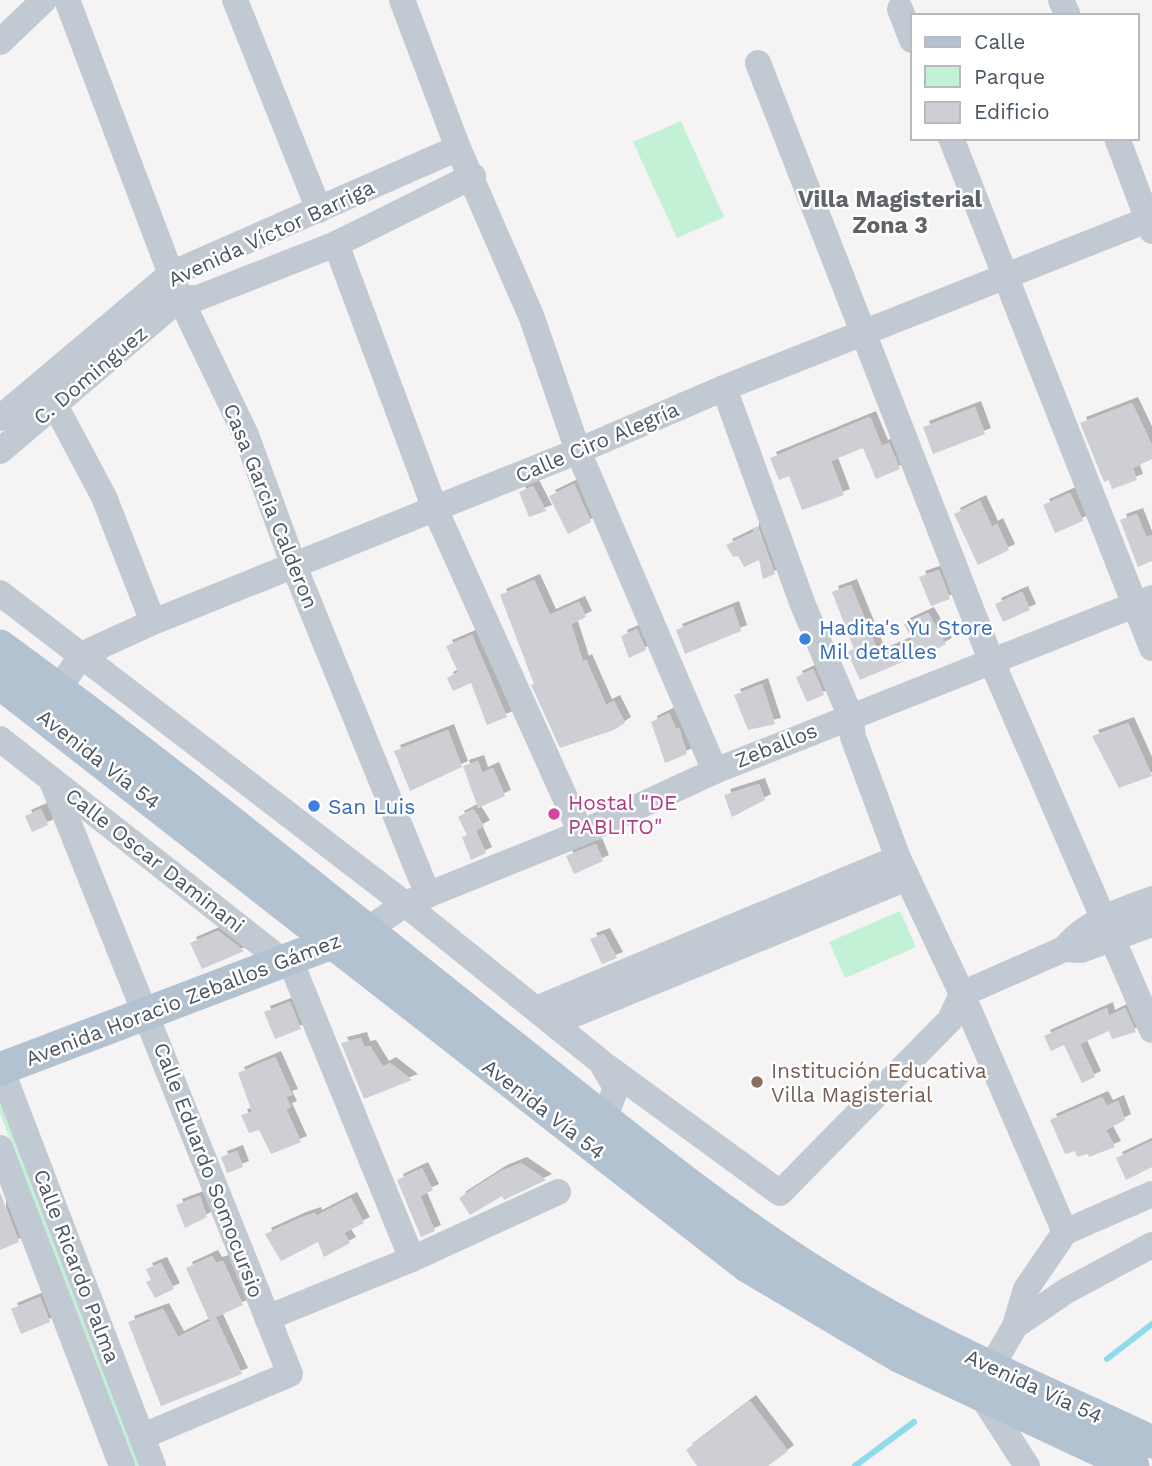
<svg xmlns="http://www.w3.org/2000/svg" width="1152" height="1466" font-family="'Work Sans',sans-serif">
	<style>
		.green { fill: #c3f1d5 }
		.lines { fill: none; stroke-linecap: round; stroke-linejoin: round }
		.stream { stroke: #90daee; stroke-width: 6 }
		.building { fill: #cdcfd5; filter: url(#shadow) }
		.minor { stroke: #c1cad2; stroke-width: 26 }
		.major { stroke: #b3c2d1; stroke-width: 33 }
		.shop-dot { fill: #3f7fe0; stroke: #fff; stroke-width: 2.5 }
		.hotel-dot { fill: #d1479c; stroke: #fff; stroke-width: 2.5 }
		.education-dot { fill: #8d6e63; stroke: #fff; stroke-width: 2.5 }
		.labels { text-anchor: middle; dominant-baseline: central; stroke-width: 5; stroke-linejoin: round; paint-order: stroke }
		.street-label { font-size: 21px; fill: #4a5661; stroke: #fff }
		.shop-label { font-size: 21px; fill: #366cbe; stroke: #fff; text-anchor: start }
		.hotel-label { font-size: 21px; fill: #b23c85; stroke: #fff; text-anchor: start }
		.education-label { font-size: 21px; fill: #785e54; stroke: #fff; text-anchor: start }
		.neighbourhood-label { font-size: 23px; font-weight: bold; fill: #5f6368; stroke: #fff }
	</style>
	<defs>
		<filter id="shadow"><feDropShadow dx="6" dy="-6" stdDeviation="0" flood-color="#0004"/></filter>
	</defs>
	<rect width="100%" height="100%" fill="#f5f3f3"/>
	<g class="green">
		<path d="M681,121L724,217L677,238L633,142Z"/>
		<path d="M900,911L916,947L845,978L829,942Z"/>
		<path d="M0,1095L140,1466H134L0,1113Z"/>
	</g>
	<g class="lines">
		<g class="stream">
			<path d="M1107,1359L1152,1324"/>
			<path d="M855,1466L914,1422"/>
		</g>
	</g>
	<g class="building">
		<path d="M1132,403L1152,445V459L1133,468L1137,480L1112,489L1109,480L1104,482L1080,423Z"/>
		<path d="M975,407L985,434L933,454L923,427Z"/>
		<path d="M870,417L882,446L889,443L900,469L876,479L863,448L831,461L844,495L802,510L789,476L779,480L770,458Z"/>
		<path d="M574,484L591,522L568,534L549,496Z"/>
		<path d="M533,486L546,511L529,517L519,492Z"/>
		<path d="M1070,493L1083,521L1055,533L1043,505Z"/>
		<path d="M980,501L992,527L997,524L1009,550L978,565L954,514Z"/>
		<path d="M1137,514L1146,537L1152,535V561L1138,567L1120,520Z"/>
		<path d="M758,527L775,574L763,579L759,560L744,567L738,556L733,557L726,545L753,532V528Z"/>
		<path d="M939,570L950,599L931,606L919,577Z"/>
		<path d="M534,580L550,615L579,602L586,617L571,624L583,662L586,660L606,705L614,701L625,723L614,730L560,748L531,685L534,684L500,595Z"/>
		<path d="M851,585L879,654L912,640L904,624L928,613L946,644L920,658L919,655L860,680L847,652L854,649L832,592Z"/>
		<path d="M1022,592L1030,610L1003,622L995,604Z"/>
		<path d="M733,607L741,631L685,654L676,630Z"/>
		<path d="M637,629L646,650L629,658L621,636Z"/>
		<path d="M472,635L507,717L487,725L471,683L453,691L447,678L458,672L446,646Z"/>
		<path d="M813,669L824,695L807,702L796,677Z"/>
		<path d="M762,684L775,724L748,730L734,695Z"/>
		<path d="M669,713L676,729L679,728L687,754L665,763L651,722Z"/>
		<path d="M1128,723L1152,776L1119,788L1092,736Z"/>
		<path d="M448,730L462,767L410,791L394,751Z"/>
		<path d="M478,761L482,773L493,768L505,796L478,808L463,766Z"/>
		<path d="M759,784L765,800L732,817L724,795Z"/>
		<path d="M41,809L48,825L32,832L25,816Z"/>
		<path d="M473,809L484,826L471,833L476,831L486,853L471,860L462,837L467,835L458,817Z"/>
		<path d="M596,844L603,861L574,874L566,856Z"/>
		<path d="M218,931L244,951L202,969L190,943Z"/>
		<path d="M604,934L617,958L602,964L590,939Z"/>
		<path d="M290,1002L301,1029L275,1039L264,1012Z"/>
		<path d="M1107,1008L1109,1016L1125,1008L1136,1032L1112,1039L1109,1031L1080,1044L1095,1077L1082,1083L1064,1045L1051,1051L1044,1036Z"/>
		<path d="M361,1038L364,1047L370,1046L383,1067L390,1063L412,1080L364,1099L341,1043Z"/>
		<path d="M275,1057L292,1095L286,1097L291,1107L286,1109L301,1142L271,1154L259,1130L249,1133L241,1115L252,1112L238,1073Z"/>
		<path d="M1102,1097L1107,1106L1118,1101L1125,1120L1106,1130L1115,1147L1089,1157L1088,1154L1077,1157L1075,1151L1065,1154L1050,1120Z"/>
		<path d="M1152,1141V1167L1126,1180L1116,1158Z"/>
		<path d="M237,1151L243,1167L227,1173L221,1157Z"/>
		<path d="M521,1163L546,1180L504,1200L502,1196L470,1215L459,1198L501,1171Z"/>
		<path d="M422,1168L433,1190L420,1196L435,1231L421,1237L397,1180Z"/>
		<path d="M0,1192L19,1242L0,1250Z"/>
		<path d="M200,1196L207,1217L185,1228L176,1205Z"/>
		<path d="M351,1198L364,1223L344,1233L350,1243L324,1257L318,1242L281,1261L265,1234L300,1218L315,1213L316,1216Z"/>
		<path d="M212,1256L216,1263L223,1261L243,1305L209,1320L186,1268Z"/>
		<path d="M161,1263L174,1289L155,1298L146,1282L151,1280L146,1269Z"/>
		<path d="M40,1297L50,1322L21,1334L11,1309Z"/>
		<path d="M163,1309L178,1337L216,1318L242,1374L161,1406L128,1322Z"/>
		<path d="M750,1401L788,1451L768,1466H697L686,1450Z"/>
	</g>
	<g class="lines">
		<g class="minor">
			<path d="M67,0L180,298L246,435L294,566L428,895"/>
			<path d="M235,0L319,210"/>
			<path d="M402,0L458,148L532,318L578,451L715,771"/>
			<path d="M1061,0L1068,16"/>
			<path d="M900,9L912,40"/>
			<path d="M0,42L44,0"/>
			<path d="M758,63L991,660L1152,1030"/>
			<path d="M951,138L1152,648"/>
			<path d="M1117,138L1152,231"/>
			<path d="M336,244L435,509L581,833"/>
			<path d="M724,388L803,605L850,715L853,737L898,858L962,994L1065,1232"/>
			<path d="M55,405L104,497L153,622"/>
			<path d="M0,418L171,274L458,148"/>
			<path d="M0,451L180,298H198L336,244L473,176"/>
			<path d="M0,593L405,904L601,1062L616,1088L604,1119"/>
			<path d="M58,689L83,654L153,622L578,451L724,388L1152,218"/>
			<path d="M0,739L294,970L412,1259"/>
			<path d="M51,779L290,1374L143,1436"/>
			<path d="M352,936L367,930L405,904L581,833L715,771L1152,598"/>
			<path d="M1064,949L1081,950L1152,924"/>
			<path d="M536,1009L898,858"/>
			<path d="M553,1023L907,878"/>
			<path d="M0,1066L153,1466"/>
			<path d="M606,1066L780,1193L950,1020L962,994L1064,949C1086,921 1121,911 1152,899"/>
			<path d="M0,1148L122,1466"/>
			<path d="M267,1318L412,1259L558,1192"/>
			<path d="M1015,1326L1026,1289L1065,1232L1152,1194"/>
			<path d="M992,1366L1015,1326L1066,1291L1152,1245"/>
			<path d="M981,1395L1027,1466"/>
		</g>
		<g class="major">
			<path d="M0,646C171,771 335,905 501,1037C606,1120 710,1207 824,1278C927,1343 1042,1390 1152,1442"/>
			<path d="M0,683L747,1266L899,1356L1133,1466"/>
			<path d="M0,1069L334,942"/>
		</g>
	</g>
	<g class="shop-dot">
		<circle cx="805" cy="639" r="7"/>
		<circle cx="314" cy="806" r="7"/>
	</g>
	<circle class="hotel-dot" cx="554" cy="814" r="7"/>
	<circle class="education-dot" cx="757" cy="1082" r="7"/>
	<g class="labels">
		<g class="street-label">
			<text transform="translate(271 233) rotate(-25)">Avenida Víctor Barriga</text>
			<text transform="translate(90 375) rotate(-40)">C. Dominguez</text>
			<text transform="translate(597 442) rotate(-23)">Calle Ciro Alegría</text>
			<text transform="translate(271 506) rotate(68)">Casa Garcia Calderon</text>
			<text transform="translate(776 745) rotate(-22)">Zeballos</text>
			<text transform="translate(99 759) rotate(38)">Avenida Vía 54</text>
			<text transform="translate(155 860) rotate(38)">Calle Oscar Daminani</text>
			<text transform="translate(183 999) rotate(-21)">Avenida Horacio Zeballos Gámez</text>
			<text transform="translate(544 1109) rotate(38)">Avenida Vía 54</text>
			<text transform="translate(209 1170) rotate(69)">Calle Eduardo Somocursio</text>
			<text transform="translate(77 1266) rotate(69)">Calle Ricardo Palma</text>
			<text transform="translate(1034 1386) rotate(25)">Avenida Vía 54</text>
		</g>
		<g class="shop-label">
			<text x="819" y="627">Hadita's Yu Store<tspan x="819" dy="24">Mil detalles</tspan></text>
			<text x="328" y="806">San Luis</text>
		</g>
		<g class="hotel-label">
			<text x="568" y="802">Hostal "DE<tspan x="568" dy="24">PABLITO"</tspan></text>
		</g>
		<g class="education-label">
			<text x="771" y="1070">Institución Educativa<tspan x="771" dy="24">Villa Magisterial</tspan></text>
		</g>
		<g class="neighbourhood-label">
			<text x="890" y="199">Villa Magisterial<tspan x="890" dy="26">Zona 3</tspan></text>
		</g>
	</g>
	<rect x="911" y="14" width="228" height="126" fill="#ffffff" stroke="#b7bbc0" stroke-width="2"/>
	<rect x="925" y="37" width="35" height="10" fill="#b3c2d1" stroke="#b7bbc0" stroke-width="2"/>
	<text x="974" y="49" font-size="21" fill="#4a5661">Calle</text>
	<rect x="925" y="66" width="35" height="21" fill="#c3f1d5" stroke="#b7bbc0" stroke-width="2"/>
	<text x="974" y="84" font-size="21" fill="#4a5661">Parque</text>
	<rect x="925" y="102" width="35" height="21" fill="#cdcfd5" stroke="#b7bbc0" stroke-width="2"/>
	<text x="974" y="119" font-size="21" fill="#4a5661">Edificio</text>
</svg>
